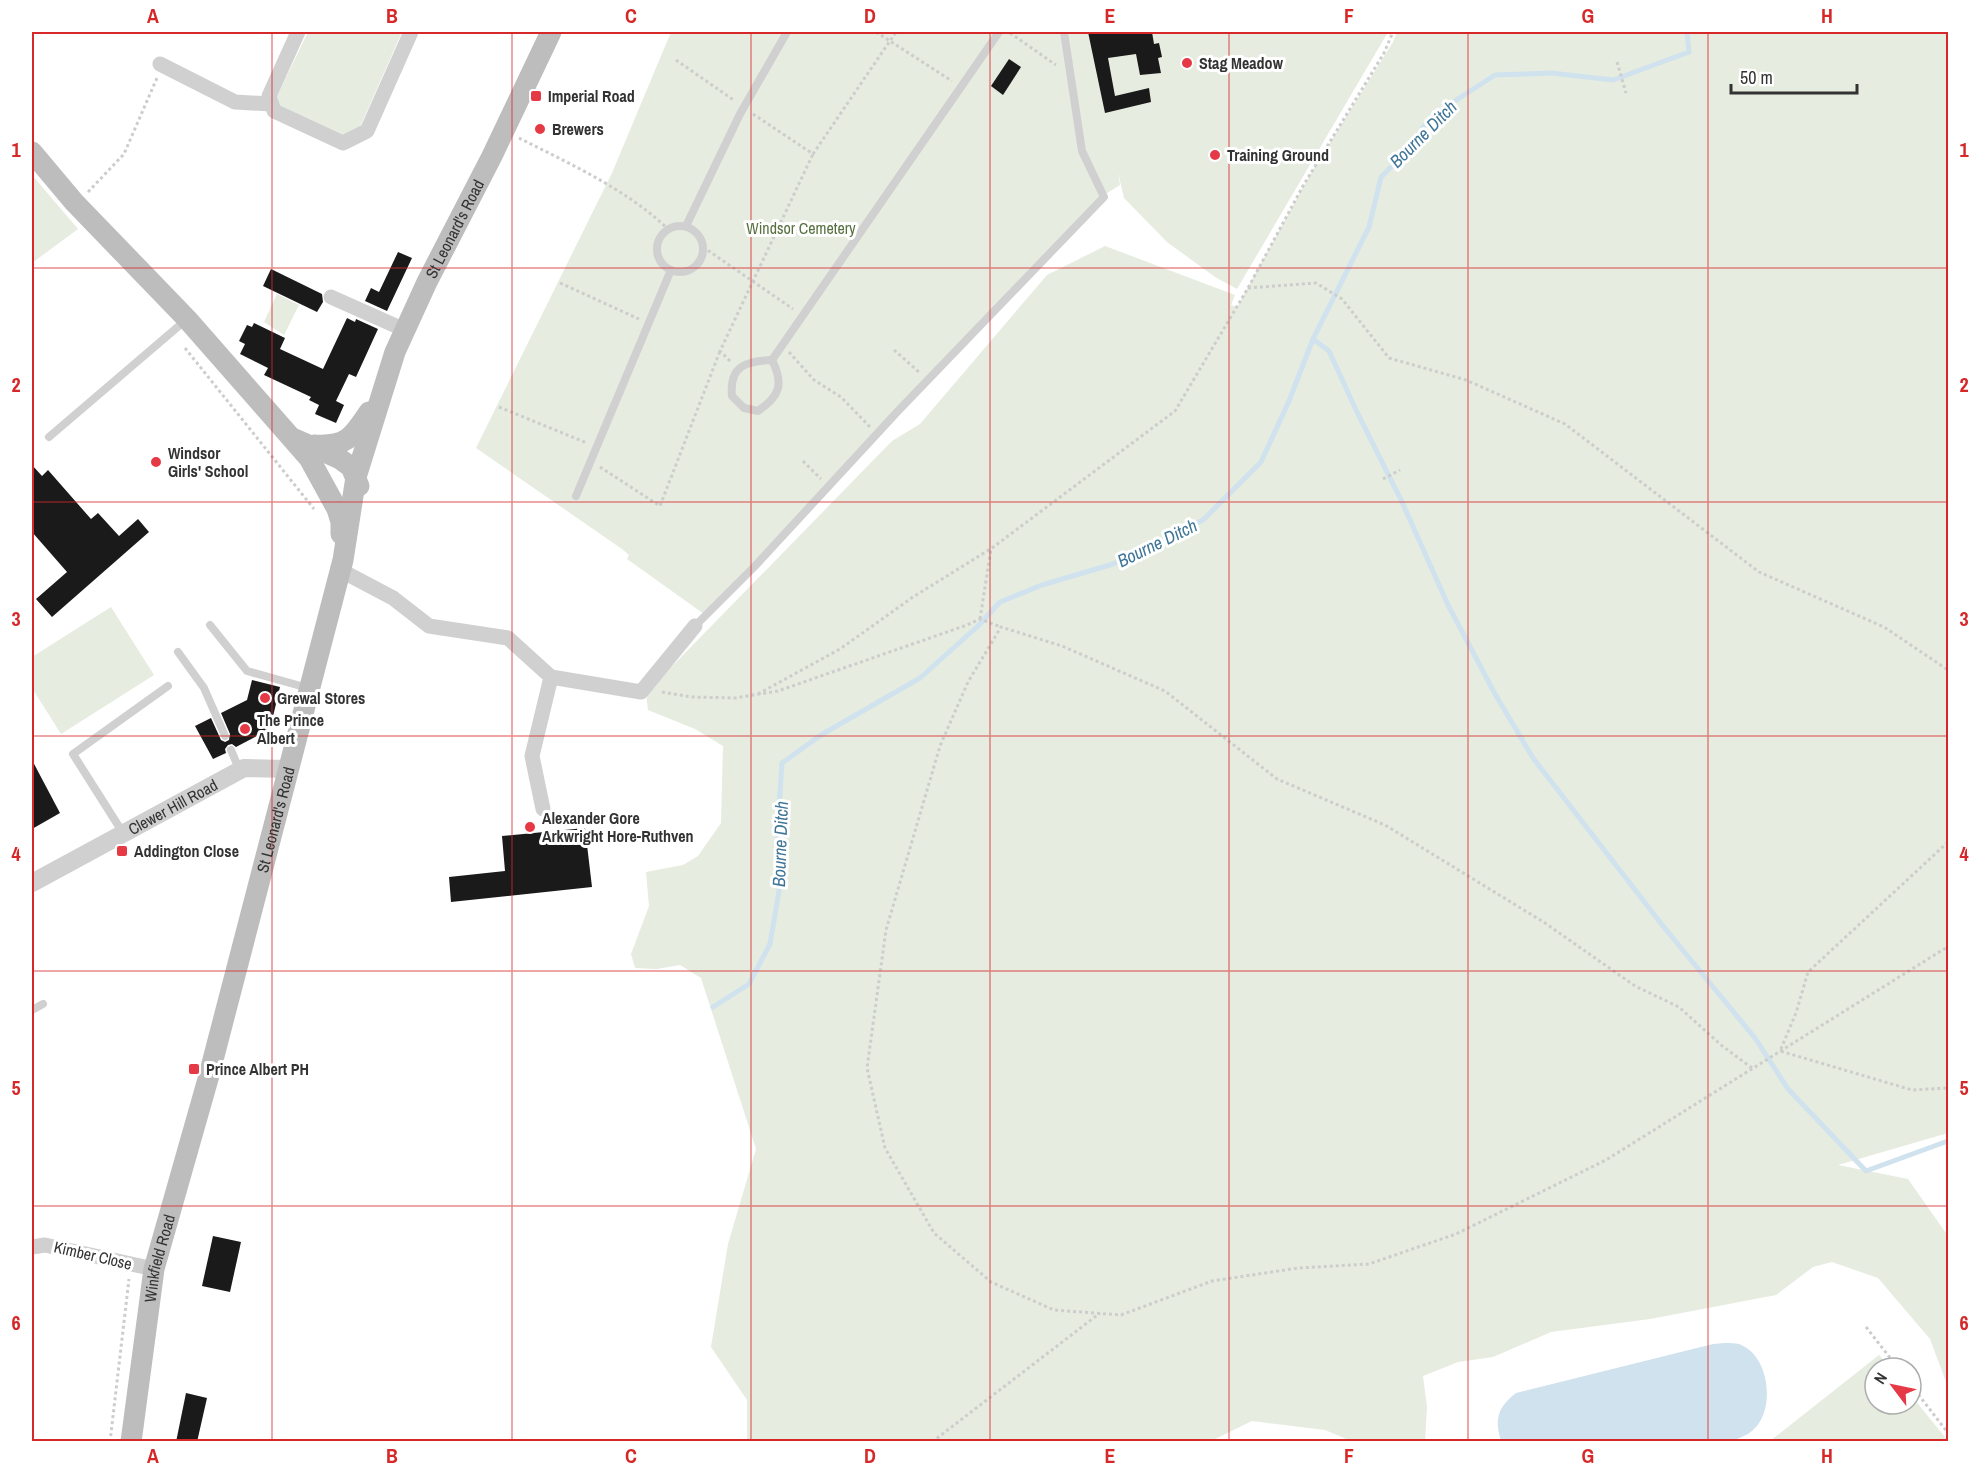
<svg xmlns="http://www.w3.org/2000/svg" width="1980" height="1473" font-family="'Archivo Narrow',sans-serif">
	<style>
		.green { fill: #e6ecdf }
		.water { fill: #cfe2ee }
		.lines { fill: none; stroke-linecap: round; stroke-linejoin: round }
		.stream { stroke: #cfe2ee; stroke-width: 5 }
		.building { fill: #1a1a1a }
		.path { stroke: #cdcdcd; stroke-width: 3; stroke-dasharray: 3 3; stroke-linecap: butt }
		.service { stroke: #d0d0d0; stroke-width: 8 }
		.minor { stroke: #d0d0d0; stroke-width: 15 }
		.tertiary { stroke: #d0d0d0; stroke-width: 18 }
		.secondary { stroke: #bdbdbd; stroke-width: 21 }
		.grid { fill: none; stroke: #d62828; stroke-width: 1.5; stroke-opacity: 0.55 }
		.poi-dot { fill: #e63946; stroke: #fff; stroke-width: 2 }
		.labels { text-anchor: middle; dominant-baseline: central; stroke-width: 6; stroke-linejoin: round; paint-order: stroke }
		.poi-label { font-size: 16px; font-weight: bold; fill: #333; stroke: #fff; text-anchor: start }
		.street-label { font-size: 16px; fill: #333; stroke: #fff }
		.park-label { font-size: 16px; fill: #56703f; stroke: #fff }
		.water-label { font-size: 18px; font-style: italic; fill: #3f7597; stroke: #fff }
		.neatline { fill: none; stroke: #d62828; stroke-width: 2 }
		.grid-label { font-size: 20px; text-anchor: middle; font-weight: bold; fill: #d62828 }
	</style>
	<rect width="100%" height="100%" fill="#fff"/>
	<g class="green">
		<path d="M308,32H402L360,127L342,136L279,106L277,96Z"/>
		<path d="M671,32H1388L1237,289L1215,277L1167,242L1124,198L1118,172L1120,185L1104,195L1069,230L704,614L627,559L629,555L622,549L476,448L612,173Z"/>
		<path d="M1397,32H1948V1133L1838,1165L1908,1179L1948,1236V1387L1930,1339L1878,1278L1832,1262L1813,1267L1776,1295L1650,1319L1551,1332L1493,1357L1458,1362L1423,1376L1427,1407L1425,1441H1351L1325,1430L1252,1421L1209,1442L747,1441V1400L711,1347L728,1244L756,1149L701,978L680,965L657,969L635,968L631,954L649,906L646,872L683,865L698,856L721,823L723,746L695,729L648,710L646,693L892,441L920,424L1047,275L1105,246L1235,295L1231,305L1237,307L1311,173L1393,42Z"/>
		<path d="M32,175L78,229L32,263Z"/>
		<path d="M277,294L299,305L284,335L264,322Z"/>
		<path d="M111,607L154,675L61,734L32,688V657Z"/>
		<path d="M1879,1355L1890,1368H1875V1404H1911V1395L1948,1441H1770Z"/>
	</g>
	<path class="water" d="M1725,1343C1730,1343 1735,1343 1739,1344C1770,1355 1776,1410 1753,1430C1745,1437 1737,1439 1727,1442L1501,1441C1494,1419 1498,1407 1516,1393L1713,1344Z"/>
	<g class="lines">
		<g class="stream">
			<path d="M1313,339L1329,351L1356,410L1402,502L1448,605L1495,694L1533,758L1663,926L1755,1038L1788,1089L1866,1171L1948,1141"/>
			<path d="M713,1007L749,984L770,944L779,891L778,821L782,763L821,735L920,678L978,626L1000,602L1042,585L1113,564L1203,520L1261,462L1289,401L1313,339L1369,227L1381,177L1406,152L1425,125L1444,108L1495,75L1551,73L1613,80L1689,52L1687,32"/>
		</g>
	</g>
	<g class="building">
		<path d="M1088,32H1152L1154,44L1159,43L1162,57L1158,58L1161,73L1140,75L1136,54L1108,58L1115,96L1149,88L1151,102L1105,113Z"/>
		<path d="M1009,59L1021,67L1003,95L991,86Z"/>
		<path d="M398,252L412,258L387,311L365,301L371,288L379,292Z"/>
		<path d="M271,269L322,294L323,302L317,312L263,286Z"/>
		<path d="M347,318L355,322L356,319L378,329L356,377L349,374L336,401L344,405L336,423L315,414L319,405L309,400L311,397L264,375L268,368L240,354L245,344L239,341L247,325L252,327L254,323L285,338L280,349L323,369Z"/>
		<path d="M32,465L42,476L48,470L91,519L98,513L119,536L138,519L149,532L52,617L36,599L67,572L32,532Z"/>
		<path d="M252,680L280,687L270,729L236,747L232,744L228,745L225,749L226,753L213,759L195,726L211,718L221,740L225,742L229,740L230,734L221,713L247,700Z"/>
		<path d="M32,760L60,813L32,829Z"/>
		<path d="M585,828L592,887L451,902L449,877L505,871L502,836Z"/>
		<path d="M213,1236L241,1242L230,1292L202,1286Z"/>
		<path d="M186,1393L207,1398L197,1442H176Z"/>
	</g>
	<g class="lines">
		<g class="path">
			<path d="M876,32L952,81"/>
			<path d="M1010,33L1056,65"/>
			<path d="M676,60L735,101"/>
			<path d="M1617,62L1626,93"/>
			<path d="M753,114L813,154L896,32"/>
			<path d="M519,138C570,164 626,189 668,229"/>
			<path d="M88,192L124,154L157,78"/>
			<path d="M703,247L793,309"/>
			<path d="M560,283L639,319"/>
			<path d="M1248,288L1316,283L1342,299L1389,358L1466,380L1565,424L1759,572L1884,627L1948,670"/>
			<path d="M185,348L314,509"/>
			<path d="M894,350L920,373"/>
			<path d="M789,352L814,380L841,397L870,427"/>
			<path d="M730,361L720,351L813,154"/>
			<path d="M499,407L587,443"/>
			<path d="M803,461L821,479"/>
			<path d="M600,467L660,506L720,351"/>
			<path d="M1383,479L1400,470"/>
			<path d="M980,619L991,549"/>
			<path d="M662,692L692,697L735,698L778,691L967,625L980,619L1001,627"/>
			<path d="M758,694L840,649L913,597L992,548L1175,411L1248,288L1303,186L1384,53L1393,32"/>
			<path d="M1948,842L1808,972L1796,1013L1780,1051L1912,1090L1948,1088"/>
			<path d="M1752,1068L1721,1045L1679,1007L1635,986L1545,923L1385,825L1277,779L1165,691L1062,646L1001,627L968,682L940,746L886,930L867,1068L885,1148L934,1233L991,1282L1054,1310L1121,1315L1212,1281L1298,1268L1369,1264L1456,1234L1606,1160L1944,949L1948,948"/>
			<path d="M1866,1327L1898,1368"/>
			<path d="M1911,1385L1948,1433"/>
			<path d="M110,1442L129,1279"/>
			<path d="M932,1442L1100,1313"/>
		</g>
		<g class="service">
			<path d="M686,226L740,114L787,32"/>
			<circle cx="680" cy="249" r="23"/>
			<path d="M772,360L999,32"/>
			<path d="M772,360C784,384 780,396 758,411L744,408L732,396C729,366 746,361 772,360Z"/>
			<path d="M49,437L187,319"/>
			<path d="M576,496L671,270"/>
			<path d="M210,625L247,671L308,688"/>
			<path d="M695,626L755,566L898,411L1104,197L1082,151L1064,32"/>
			<path d="M178,652L204,688L225,736"/>
			<path d="M231,750L239,769"/>
			<path d="M123,833L73,754L168,686"/>
			<path d="M32,1010L43,1004"/>
		</g>
		<g class="minor">
			<path d="M298,32L269,96L274,111L343,143L367,131L411,32"/>
			<path d="M160,64L235,102L271,104"/>
			<path d="M331,297L405,330"/>
			<path d="M340,570L393,598L429,626L508,638L551,677L532,756L543,809"/>
			<path d="M551,677L641,692L695,626"/>
			<path d="M32,1247L45,1245L154,1269"/>
		</g>
		<path class="tertiary" id="s1" d="M32,883L244,768L289,769"/>
		<g class="secondary">
			<path d="M32,152L74,202L187,319L309,458L337,509L341,522V534"/>
			<path d="M295,439L340,459L351,467L359,486"/>
			<path d="M314,445C346,447 352,438 369,412"/>
			<path id="s2" d="M131,1442L154,1269L208,1079L343,560L356,477L395,352L427,282L492,156L551,32"/>
		</g>
	</g>
	<path class="grid" d="M272,32V1442M512,32V1442M751,32V1442M990,32V1442M1229,32V1442M1468,32V1442M1708,32V1442M32,268H1948M32,502H1948M32,736H1948M32,971H1948M32,1206H1948"/>
	<g class="poi-dot">
		<circle cx="1187" cy="63" r="6"/>
		<rect x="530" y="90" width="12" height="12" rx="3"/>
		<circle cx="540" cy="129" r="6"/>
		<circle cx="1215" cy="155" r="6"/>
		<circle cx="156" cy="462" r="6"/>
		<circle cx="265" cy="698" r="6"/>
		<circle cx="245" cy="729" r="6"/>
		<circle cx="530" cy="827" r="6"/>
		<rect x="116" y="845" width="12" height="12" rx="3"/>
		<rect x="188" y="1063" width="12" height="12" rx="3"/>
	</g>
	<g class="labels">
		<g class="poi-label">
			<text x="1199" y="63">Stag Meadow</text>
			<text x="548" y="96">Imperial Road</text>
			<text x="552" y="129">Brewers</text>
			<text x="1227" y="155">Training Ground</text>
			<text x="168" y="453">Windsor<tspan x="168" dy="18">Girls' School</tspan></text>
			<text x="277" y="698">Grewal Stores</text>
			<text x="257" y="720">The Prince<tspan x="257" dy="18">Albert</tspan></text>
			<text x="542" y="818">Alexander Gore<tspan x="542" dy="18">Arkwright Hore-Ruthven</tspan></text>
			<text x="134" y="851">Addington Close</text>
			<text x="206" y="1069">Prince Albert PH</text>
		</g>
		<g class="street-label">
			<text stroke="none"><textPath href="#s2" startOffset="1260">St Leonard's Road</textPath></text>
			<text stroke="none"><textPath href="#s1" startOffset="160">Clewer Hill Road</textPath></text>
			<text stroke="none"><textPath href="#s2" startOffset="640">St Leonard's Road</textPath></text>
			<text transform="translate(93 1255) rotate(13)">Kimber Close</text>
			<text stroke="none"><textPath href="#s2" startOffset="186">Winkfield Road</textPath></text>
		</g>
		<g class="park-label">
			<text x="801" y="228">Windsor Cemetery</text>
		</g>
		<g class="water-label">
			<text transform="translate(1423 134) rotate(-45)">Bourne Ditch</text>
			<text transform="translate(1157 543) rotate(-26)">Bourne Ditch</text>
			<text transform="translate(780 844) rotate(-88)">Bourne Ditch</text>
		</g>
	</g>
	<rect width="1980" height="1473" fill="none" stroke="#ffffff" stroke-width="66"/>
	<g transform="translate(1893 1386) rotate(302)"><circle r="28" fill="#ffffff" stroke="#adadad" stroke-width="1.5"/>
	<path d="M0-4.5L10 22L0 15L-10 22Z" fill="#e63946"/>
	<text y="-9" font-size="16" font-weight="bold" text-anchor="middle" fill="#333333">N</text>
	</g>
	<path d="M1731 84v9h126v-9" fill="none" stroke="#333333" stroke-width="3"/>
	<text x="1740" y="84" font-size="18" fill="#333333" stroke="#ffffff" stroke-width="4.5" paint-order="stroke">50 m</text>
	<rect x="33" y="33" width="1914" height="1407" class="neatline"/>
	<g class="grid-label">
		<text x="153" y="23">A</text>
		<text x="392" y="23">B</text>
		<text x="631" y="23">C</text>
		<text x="870" y="23">D</text>
		<text x="1110" y="23">E</text>
		<text x="1349" y="23">F</text>
		<text x="1588" y="23">G</text>
		<text x="1827" y="23">H</text>
		<text x="16" y="157">1</text>
		<text x="1964" y="157">1</text>
		<text x="16" y="392">2</text>
		<text x="1964" y="392">2</text>
		<text x="16" y="626">3</text>
		<text x="1964" y="626">3</text>
		<text x="16" y="861">4</text>
		<text x="1964" y="861">4</text>
		<text x="16" y="1095">5</text>
		<text x="1964" y="1095">5</text>
		<text x="16" y="1330">6</text>
		<text x="1964" y="1330">6</text>
		<text x="153" y="1463">A</text>
		<text x="392" y="1463">B</text>
		<text x="631" y="1463">C</text>
		<text x="870" y="1463">D</text>
		<text x="1110" y="1463">E</text>
		<text x="1349" y="1463">F</text>
		<text x="1588" y="1463">G</text>
		<text x="1827" y="1463">H</text>
	</g>
</svg>
